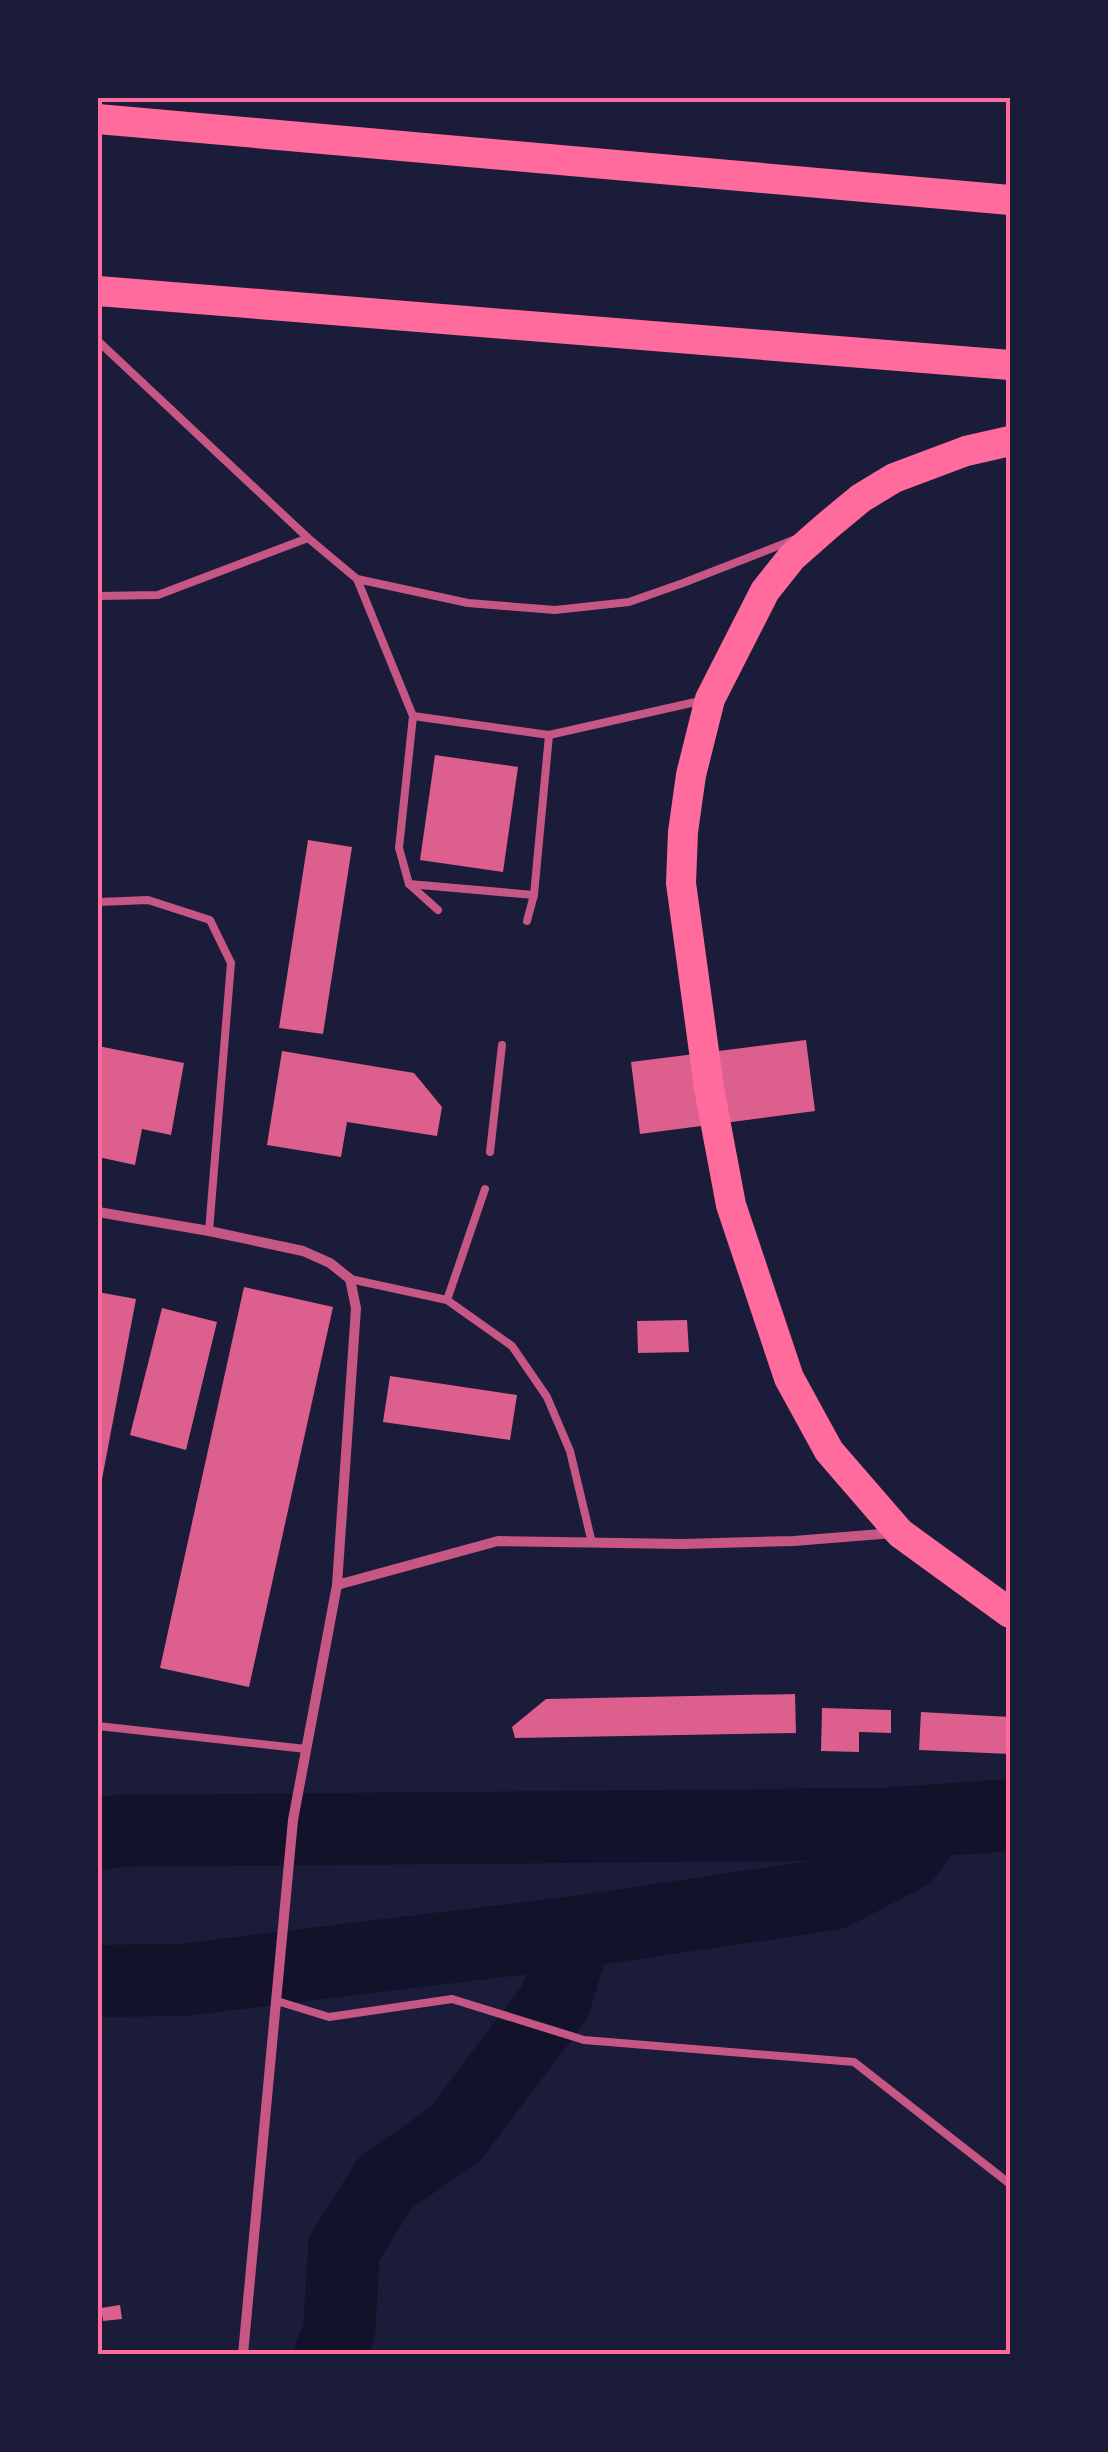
<svg xmlns="http://www.w3.org/2000/svg" width="1108" height="2452" font-family="Barlow,sans-serif">
	<style>
		.lines { fill: none; stroke-linecap: round; stroke-linejoin: round }
		.river { stroke: #12122b; stroke-width: 72 }
		.building { fill: #dd5f8e }
		.service { stroke: #c65784; stroke-width: 8 }
		.minor { stroke: #c65784; stroke-width: 10 }
		.motorway { stroke: #ff6b9d; stroke-width: 30 }
		.neatline { fill: none; stroke: #ff6b9d; stroke-width: 4 }
	</style>
	<rect width="100%" height="100%" fill="#1b1b3a"/>
	<g class="lines">
		<g class="river">
			<path d="M98,1834L122,1831L884,1824L1010,1815"/>
			<path d="M98,1981L181,1980L576,1932L833,1894L907,1855L934,1820"/>
			<path d="M330,2354L339,2333L344,2249L385,2183L455,2134L555,2002L576,1932"/>
		</g>
	</g>
	<g class="building">
		<path d="M435,755L518,767L503,872L420,860Z"/>
		<path d="M308,840L352,847L323,1034L279,1028Z"/>
		<path d="M806,1040L815,1111L640,1134L631,1062Z"/>
		<path d="M98,1046L184,1063L171,1135L142,1129L135,1165L98,1157Z"/>
		<path d="M282,1051L414,1073L442,1107L437,1136L347,1122L341,1157L267,1145Z"/>
		<path d="M244,1287L333,1307L249,1687L160,1668Z"/>
		<path d="M98,1292L136,1299L99,1495H98Z"/>
		<path d="M162,1308L217,1322L186,1450L130,1435Z"/>
		<path d="M687,1320L689,1352L638,1353L637,1321Z"/>
		<path d="M390,1376L517,1395L510,1440L383,1422Z"/>
		<path d="M795,1694L796,1733L515,1738L512,1727L546,1699Z"/>
		<path d="M822,1708L891,1710V1733L859,1732V1752L821,1751Z"/>
		<path d="M921,1712L1010,1717V1754L919,1750Z"/>
		<path d="M120,2305L122,2319L103,2321L101,2308Z"/>
	</g>
	<g class="lines">
		<g class="service">
			<path d="M98,341L308,538L357,579L468,603L555,610L629,602L683,583L796,539"/>
			<path d="M357,579L413,716L549,735L700,701"/>
			<path d="M98,596L158,595L308,538"/>
			<path d="M413,716L399,848L409,884L438,910"/>
			<path d="M409,884L534,895"/>
			<path d="M98,902L148,900L210,920L231,963L209,1231"/>
			<path d="M527,921L534,895L549,735"/>
			<path d="M490,1152L502,1045"/>
			<path d="M485,1189L447,1300L512,1346L547,1397L570,1451L592,1543"/>
			<path d="M350,1279L447,1300"/>
			<path d="M98,1726L306,1749"/>
			<path d="M277,2001L329,2017L452,1999L584,2040L854,2062L1010,2184"/>
		</g>
		<g class="minor">
			<path d="M98,1212L209,1231L303,1251L330,1263L350,1279L356,1308L337,1585L293,1820L243,2354"/>
			<path d="M337,1585L498,1541L682,1544L794,1541L894,1533"/>
		</g>
		<g class="motorway">
			<path d="M98,119L1010,200"/>
			<path d="M98,291L1010,365"/>
			<path d="M1010,441L966,451L894,478L861,498L826,527L792,557L765,591L710,699L691,775L683,832L681,883L709,1088L731,1205L789,1378L829,1451L900,1533L1010,1613"/>
		</g>
	</g>
	<rect width="1108" height="2452" fill="none" stroke="#1b1b3a" stroke-width="200"/>
	<rect x="100" y="100" width="908" height="2252" class="neatline"/>
</svg>
